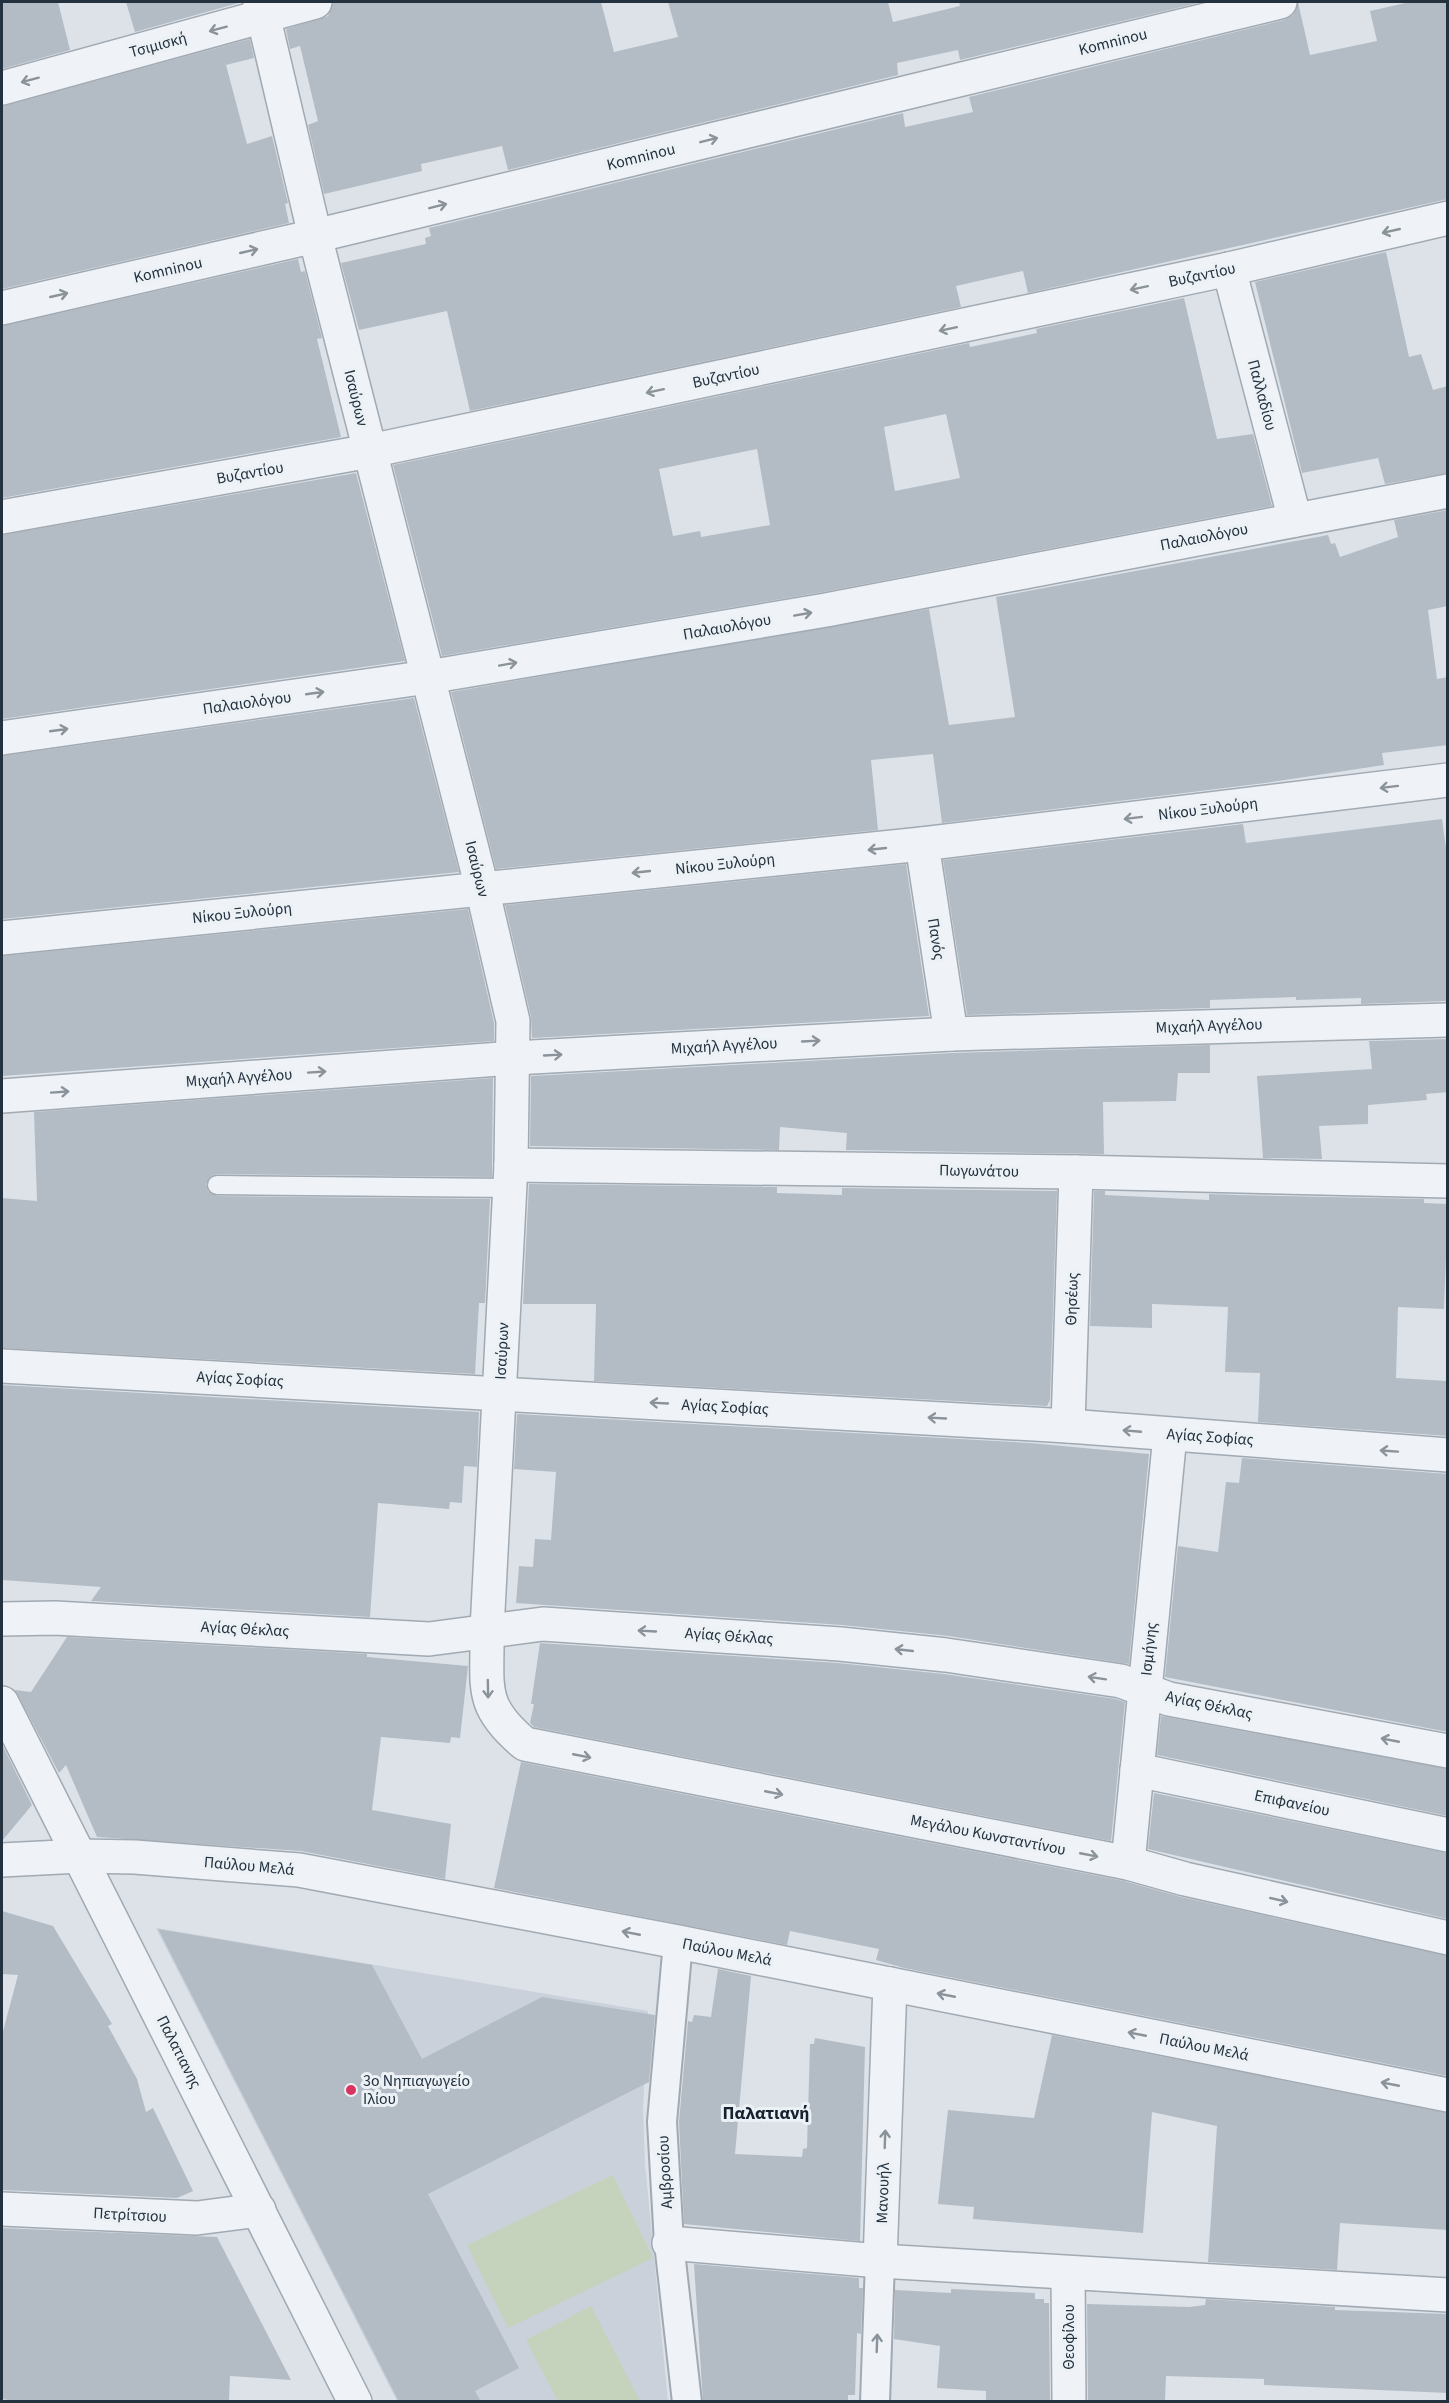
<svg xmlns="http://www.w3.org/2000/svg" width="1449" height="2403" font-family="'Source Sans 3',sans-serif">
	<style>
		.built { fill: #cad1da }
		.green { fill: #c5d3bc }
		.building { fill: #b3bcc5; fill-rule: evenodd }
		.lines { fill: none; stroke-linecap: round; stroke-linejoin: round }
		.service-casing { stroke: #a1a9b2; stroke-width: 21 }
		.pedestrian-casing { stroke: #a1a9b2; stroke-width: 32 }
		.minor-casing { stroke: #a1a9b2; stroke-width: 36 }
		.service { stroke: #eff2f6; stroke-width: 18 }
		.pedestrian { stroke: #eff2f6; stroke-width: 28 }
		.minor { stroke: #eff2f6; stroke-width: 33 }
		.oneway { stroke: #8a929a }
		.poi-dot { fill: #db3360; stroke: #ebf1f5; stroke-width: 2 }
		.labels { text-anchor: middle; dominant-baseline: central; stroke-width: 6; stroke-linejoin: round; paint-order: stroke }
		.street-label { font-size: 16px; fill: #24313f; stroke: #ebf1f5 }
		.poi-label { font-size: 16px; fill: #24313f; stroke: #ebf1f5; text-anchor: start }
		.neighbourhood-label { font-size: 18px; font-weight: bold; fill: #172230; stroke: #ebf1f5 }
	</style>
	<rect width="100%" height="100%" fill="#dce2e8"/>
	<path class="built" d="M156,1928L648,2011L643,2109L645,2164L668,2401H397Z"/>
	<g class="green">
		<path d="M613,2175L653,2258L508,2328L467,2245Z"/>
		<path d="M591,2306L640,2401H558L526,2340Z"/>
	</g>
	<g class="building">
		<path d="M2,2H58L70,50L2,69Z"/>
		<path d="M126,2H242L135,32Z"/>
		<path d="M333,2H601L614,52L678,37L668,2H888L893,22L960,6L959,2H1202L960,60L958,50L897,63L898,75L508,170L502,146L421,164L422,171L324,194L308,125L318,121L300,46L290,49L286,29L328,16Z"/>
		<path d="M1298,2L1310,55L1377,41L1370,11L1410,2H1448V199L1028,293L1023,271L956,286L961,307L470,411L447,311L359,330L341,263L426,244L425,238L431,236L429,228L903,113L905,127L973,112L969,97L1284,20L1293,15Z"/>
		<path d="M250,39L254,58L226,65L247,144L272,136L288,203L285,204L289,223L2,289V106Z"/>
		<path d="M1386,252L1409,357L1421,354L1433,390L1448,386V473L1385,484L1378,458L1302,473L1255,282Z"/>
		<path d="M298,259L301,272L305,271L322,338L317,339L341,437L2,498V326Z"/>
		<path d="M1184,298L1217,439L1253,434L1272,506L823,592L442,656L393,465L969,343L970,347L1037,333L1036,329ZM946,414L960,478L895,491L884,427ZM757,449L770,525L701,537L700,531L673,536L659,469Z"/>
		<path d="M356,473L405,661L2,719V535Z"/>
		<path d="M1448,510V606L1428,610L1437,679L1448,677V745L1382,753L1384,765L1265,783L942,823L933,754L871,760L878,830L496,869L451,692L929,609L949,725L1015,717L996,597L1328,535L1331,544L1335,543L1340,557L1398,537L1394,520Z"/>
		<path d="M414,698L459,872L2,919V756Z"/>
		<path d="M1442,819L1448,863V1001L1361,1004V998L1296,1000V997L1210,1000V1008L967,1015L943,860L1243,824L1246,843Z"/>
		<path d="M906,864L929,1016L532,1038L531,1017L505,905Z"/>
		<path d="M468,909L494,1023V1041L2,1076V956Z"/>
		<path d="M1448,1039V1092L1426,1094L1427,1100L1368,1105V1124L1319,1126L1322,1159L1263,1158L1257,1076L1372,1069L1369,1041Z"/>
		<path d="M1210,1045V1073H1178L1176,1101L1103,1102L1104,1154L846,1150L847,1133L780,1127L779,1150L530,1146L531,1076L952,1053Z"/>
		<path d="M493,1078L492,1177L217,1174L211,1176L206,1184L208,1191L217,1196L490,1199L485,1303H479L475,1374L2,1348V1198L37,1201L34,1112Z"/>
		<path d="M529,1184L777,1187V1193L842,1195V1188L1057,1191L1050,1400L1047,1406L594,1381L596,1304H523Z"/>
		<path d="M1094,1191H1105V1195L1209,1200V1194L1237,1195L1424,1199V1203L1448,1204L1444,1309L1398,1307L1396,1378L1448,1381V1436L1258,1422L1260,1373L1225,1372L1228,1307L1152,1304V1328L1090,1326Z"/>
		<path d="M2,1385L479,1412L477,1467L464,1466L462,1503L450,1502L449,1509L378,1503L370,1617L91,1601L101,1587L2,1580Z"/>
		<path d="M517,1414L1030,1443L1149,1454L1129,1664L949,1636L842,1625L516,1603L519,1566L533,1567L535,1539L551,1540L556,1472L514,1469Z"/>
		<path d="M1242,1458L1448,1474V1732L1165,1677L1178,1546L1218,1552L1226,1482L1239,1483Z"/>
		<path d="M67,1637L367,1654V1657L468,1666L460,1738L451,1737L450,1743L381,1737L372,1810L451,1824L445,1879L301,1851L97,1837L66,1765L59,1773L15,1690L31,1692Z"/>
		<path d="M540,1643L838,1663L944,1674L1116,1699L1125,1702L1111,1841L534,1727L530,1723L534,1704H531Z"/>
		<path d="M1161,1716L1448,1769V1816L1157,1755Z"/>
		<path d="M2,1744L32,1805L2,1841Z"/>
		<path d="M521,1762L1124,1881L1181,1897L1448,1956V2076L904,1968L876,1960L879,1949L790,1931L787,1945L494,1888Z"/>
		<path d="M1154,1793L1448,1853V1919L1148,1849Z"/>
		<path d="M2,1911L53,1926L112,2024L108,2026L137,2079L146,2112L153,2108L193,2191L177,2198L2,2190V2035L18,1975L2,1974Z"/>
		<path d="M158,1929L372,1965L422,2059L542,1997L655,2015L649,2082L428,2194L519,2368L475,2391L481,2402H399Z"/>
		<path d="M718,1969L751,1976L735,2154L802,2157L803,2149L807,2148L810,2044H814L815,2038L865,2047L860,2241L684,2224L679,2122L688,2021L692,2022L694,2015L711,2017Z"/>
		<path d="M1052,2035L1448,2113V2230L1340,2223L1337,2270L1208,2262L1217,2126L1152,2112L1143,2233L973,2219L974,2207L938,2204L948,2110L1034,2118Z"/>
		<path d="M2,2228L217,2237L291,2380L230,2376L229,2402H21L2,2399Z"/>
		<path d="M694,2264L859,2278V2288H863L861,2334L857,2333L855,2395H848V2402H703Z"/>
		<path d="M951,2289L1035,2293V2299H1044V2303H1049L1050,2402H986V2391L937,2388L940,2346L894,2339L895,2290L951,2293Z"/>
		<path d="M1206,2299L1335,2307V2310L1448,2314V2393L1264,2385V2379L1166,2376L1165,2402H1088L1087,2304L1189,2307L1205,2305Z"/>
	</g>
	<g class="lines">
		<defs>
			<path id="service" d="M217,1185L510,1188"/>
			<g id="pedestrian">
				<path d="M678,1942L662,2122L669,2243L687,2402"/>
				<path d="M875,2402L880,2261"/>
			</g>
			<g id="minor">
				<path d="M260,2L315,236L482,888L513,1021L511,1165L487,1630C488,1687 478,1705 525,1744L1128,1863L1185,1879L1448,1938"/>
				<path d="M2,88L315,2"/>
				<path d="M1229,269L1295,520"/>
				<path d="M2,308L315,236L1280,2"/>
				<path d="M2,517L370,451L1229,269L1448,218"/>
				<path d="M2,738L428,677L826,610L1448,491"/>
				<path d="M922,844L951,1034"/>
				<path d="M2,938L922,844L1448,780"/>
				<path d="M2,1096L514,1058L951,1034L1448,1020"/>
				<path d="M511,1165L1076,1172L1448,1181"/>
				<path d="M2,1366L1068,1426L1448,1455"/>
				<path d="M1068,1426L1076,1172"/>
				<path d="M2,1619L55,1618L429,1639L543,1624L840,1644L946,1655L1121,1681L1169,1699L1448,1751"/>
				<path d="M2,1703L355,2402"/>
				<path d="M1137,1770L1448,1835"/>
				<path d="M2,1860L80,1856L135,1857L299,1870L678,1942L1448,2095"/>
				<path d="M1128,1863L1170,1435"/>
				<path d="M2,2209L197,2218L259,2210"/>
				<path d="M669,2243L880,2261L1448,2295"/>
				<path d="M880,2261L890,1984"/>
				<path d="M1068,2273L1069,2402"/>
			</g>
		</defs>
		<use href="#service" class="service-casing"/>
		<use href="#pedestrian" class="pedestrian-casing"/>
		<use href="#minor" class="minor-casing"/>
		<use href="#service" class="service"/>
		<use href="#pedestrian" class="pedestrian"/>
		<use href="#minor" class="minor"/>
	</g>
	<defs><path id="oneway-shaft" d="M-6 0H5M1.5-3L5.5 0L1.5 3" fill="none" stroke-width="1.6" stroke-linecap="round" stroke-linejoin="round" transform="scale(1.5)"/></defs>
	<g class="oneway">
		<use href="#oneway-shaft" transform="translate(218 29) rotate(165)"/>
		<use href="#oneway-shaft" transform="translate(30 80) rotate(165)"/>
		<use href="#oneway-shaft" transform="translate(709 140) rotate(-14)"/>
		<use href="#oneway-shaft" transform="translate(438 206) rotate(-14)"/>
		<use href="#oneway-shaft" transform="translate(1391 231) rotate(167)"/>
		<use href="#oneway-shaft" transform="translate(249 251) rotate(-13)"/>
		<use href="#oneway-shaft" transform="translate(1139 288) rotate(168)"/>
		<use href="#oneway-shaft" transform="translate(59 295) rotate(-13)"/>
		<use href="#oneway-shaft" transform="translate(948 329) rotate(168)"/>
		<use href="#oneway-shaft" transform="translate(655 391) rotate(168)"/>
		<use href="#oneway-shaft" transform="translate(803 614) rotate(-10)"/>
		<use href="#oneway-shaft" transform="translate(508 664) rotate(-10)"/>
		<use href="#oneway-shaft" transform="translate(315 693) rotate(-8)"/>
		<use href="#oneway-shaft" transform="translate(59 730) rotate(-8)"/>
		<use href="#oneway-shaft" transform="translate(1389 787) rotate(173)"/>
		<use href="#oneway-shaft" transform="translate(1133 818) rotate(173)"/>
		<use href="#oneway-shaft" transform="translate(877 849) rotate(174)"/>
		<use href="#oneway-shaft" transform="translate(641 872) rotate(174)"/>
		<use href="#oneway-shaft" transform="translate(811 1041) rotate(-3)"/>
		<use href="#oneway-shaft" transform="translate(553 1055) rotate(-3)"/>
		<use href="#oneway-shaft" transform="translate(317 1072) rotate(-4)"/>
		<use href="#oneway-shaft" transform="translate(60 1092) rotate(-4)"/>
		<use href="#oneway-shaft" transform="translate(659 1403) rotate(-177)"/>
		<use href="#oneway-shaft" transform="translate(937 1418) rotate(-177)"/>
		<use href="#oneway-shaft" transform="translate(1132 1431) rotate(-175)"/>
		<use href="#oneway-shaft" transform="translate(1389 1451) rotate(-176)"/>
		<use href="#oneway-shaft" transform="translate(647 1631) rotate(-177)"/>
		<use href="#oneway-shaft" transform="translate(904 1650) rotate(-174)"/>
		<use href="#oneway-shaft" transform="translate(1097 1678) rotate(-171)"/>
		<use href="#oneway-shaft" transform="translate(488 1689) rotate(89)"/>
		<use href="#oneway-shaft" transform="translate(1390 1740) rotate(-169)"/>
		<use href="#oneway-shaft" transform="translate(582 1756) rotate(11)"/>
		<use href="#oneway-shaft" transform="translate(774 1793) rotate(11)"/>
		<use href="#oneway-shaft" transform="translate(1089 1855) rotate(11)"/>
		<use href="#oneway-shaft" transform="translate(1279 1900) rotate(13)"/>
		<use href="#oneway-shaft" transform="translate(631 1933) rotate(-169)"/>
		<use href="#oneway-shaft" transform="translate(946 1995) rotate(-169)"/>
		<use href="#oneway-shaft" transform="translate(1137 2034) rotate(-169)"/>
		<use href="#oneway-shaft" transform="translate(1390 2084) rotate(-169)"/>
		<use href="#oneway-shaft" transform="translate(885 2139) rotate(-88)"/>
		<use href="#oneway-shaft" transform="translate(877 2343) rotate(-88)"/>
	</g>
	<circle class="poi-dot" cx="351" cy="2090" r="6"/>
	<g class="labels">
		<g class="street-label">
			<text transform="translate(1113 42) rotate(-14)">Komninou</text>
			<text transform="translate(158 45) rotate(-15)">Τσιμισκή</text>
			<text transform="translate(641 157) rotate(-14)">Komninou</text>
			<text transform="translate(168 270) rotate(-13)">Komninou</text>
			<text transform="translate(1202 275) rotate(-12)">Βυζαντίου</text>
			<text transform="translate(726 376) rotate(-12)">Βυζαντίου</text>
			<text transform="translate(1262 395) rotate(75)">Παλλαδίου</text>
			<text transform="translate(356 398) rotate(76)">Ισαύρων</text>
			<text transform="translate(250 473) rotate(-10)">Βυζαντίου</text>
			<text transform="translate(1204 537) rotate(-11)">Παλαιολόγου</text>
			<text transform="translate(727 627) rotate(-10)">Παλαιολόγου</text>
			<text transform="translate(247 703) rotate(-8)">Παλαιολόγου</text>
			<text transform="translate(1208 809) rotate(-7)">Νίκου Ξυλούρη</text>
			<text transform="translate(725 864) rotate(-6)">Νίκου Ξυλούρη</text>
			<text transform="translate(477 869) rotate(76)">Ισαύρων</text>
			<text transform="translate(242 913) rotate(-6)">Νίκου Ξυλούρη</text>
			<text transform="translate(936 939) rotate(81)">Πανός</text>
			<text transform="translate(1209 1026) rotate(-2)">Μιχαήλ Αγγέλου</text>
			<text transform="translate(724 1046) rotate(-3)">Μιχαήλ Αγγέλου</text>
			<text transform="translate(239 1078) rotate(-4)">Μιχαήλ Αγγέλου</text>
			<text transform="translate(979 1171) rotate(1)">Πωγωνάτου</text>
			<text transform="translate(1072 1299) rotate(-88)">Θησέως</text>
			<text transform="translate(502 1351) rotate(-87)">Ισαύρων</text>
			<text transform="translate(240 1379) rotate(3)">Αγίας Σοφίας</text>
			<text transform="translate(725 1407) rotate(3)">Αγίας Σοφίας</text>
			<text transform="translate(1210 1437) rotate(4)">Αγίας Σοφίας</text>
			<text transform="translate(245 1629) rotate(3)">Αγίας Θέκλας</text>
			<text transform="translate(729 1636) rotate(4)">Αγίας Θέκλας</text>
			<text transform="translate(1149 1649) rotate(-84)">Ισμήνης</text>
			<text transform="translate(1209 1705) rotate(12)">Αγίας Θέκλας</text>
			<text transform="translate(1292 1803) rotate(12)">Επιφανείου</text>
			<text transform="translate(988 1835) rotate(11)">Μεγάλου Κωνσταντίνου</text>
			<text transform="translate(249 1866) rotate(5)">Παύλου Μελά</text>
			<text transform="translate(727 1952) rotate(11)">Παύλου Μελά</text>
			<text transform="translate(1204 2047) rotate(11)">Παύλου Μελά</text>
			<text transform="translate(179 2052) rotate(63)">Παλατιανης</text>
			<text transform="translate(665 2172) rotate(-93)">Αμβροσίου</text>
			<text transform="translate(883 2193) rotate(-88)">Μανουήλ</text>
			<text transform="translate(130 2215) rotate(3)">Πετρίτσιου</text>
			<text transform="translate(1069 2337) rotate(-90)">Θεοφίλου</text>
		</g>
		<g class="poi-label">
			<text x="363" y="2081">3ο Νηπιαγωγείο<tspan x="363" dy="18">Ιλίου</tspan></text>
		</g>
		<g class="neighbourhood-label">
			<text x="766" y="2113">Παλατιανή</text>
		</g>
	</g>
	<rect width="1449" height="2403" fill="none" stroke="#24313f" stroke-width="6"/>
</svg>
